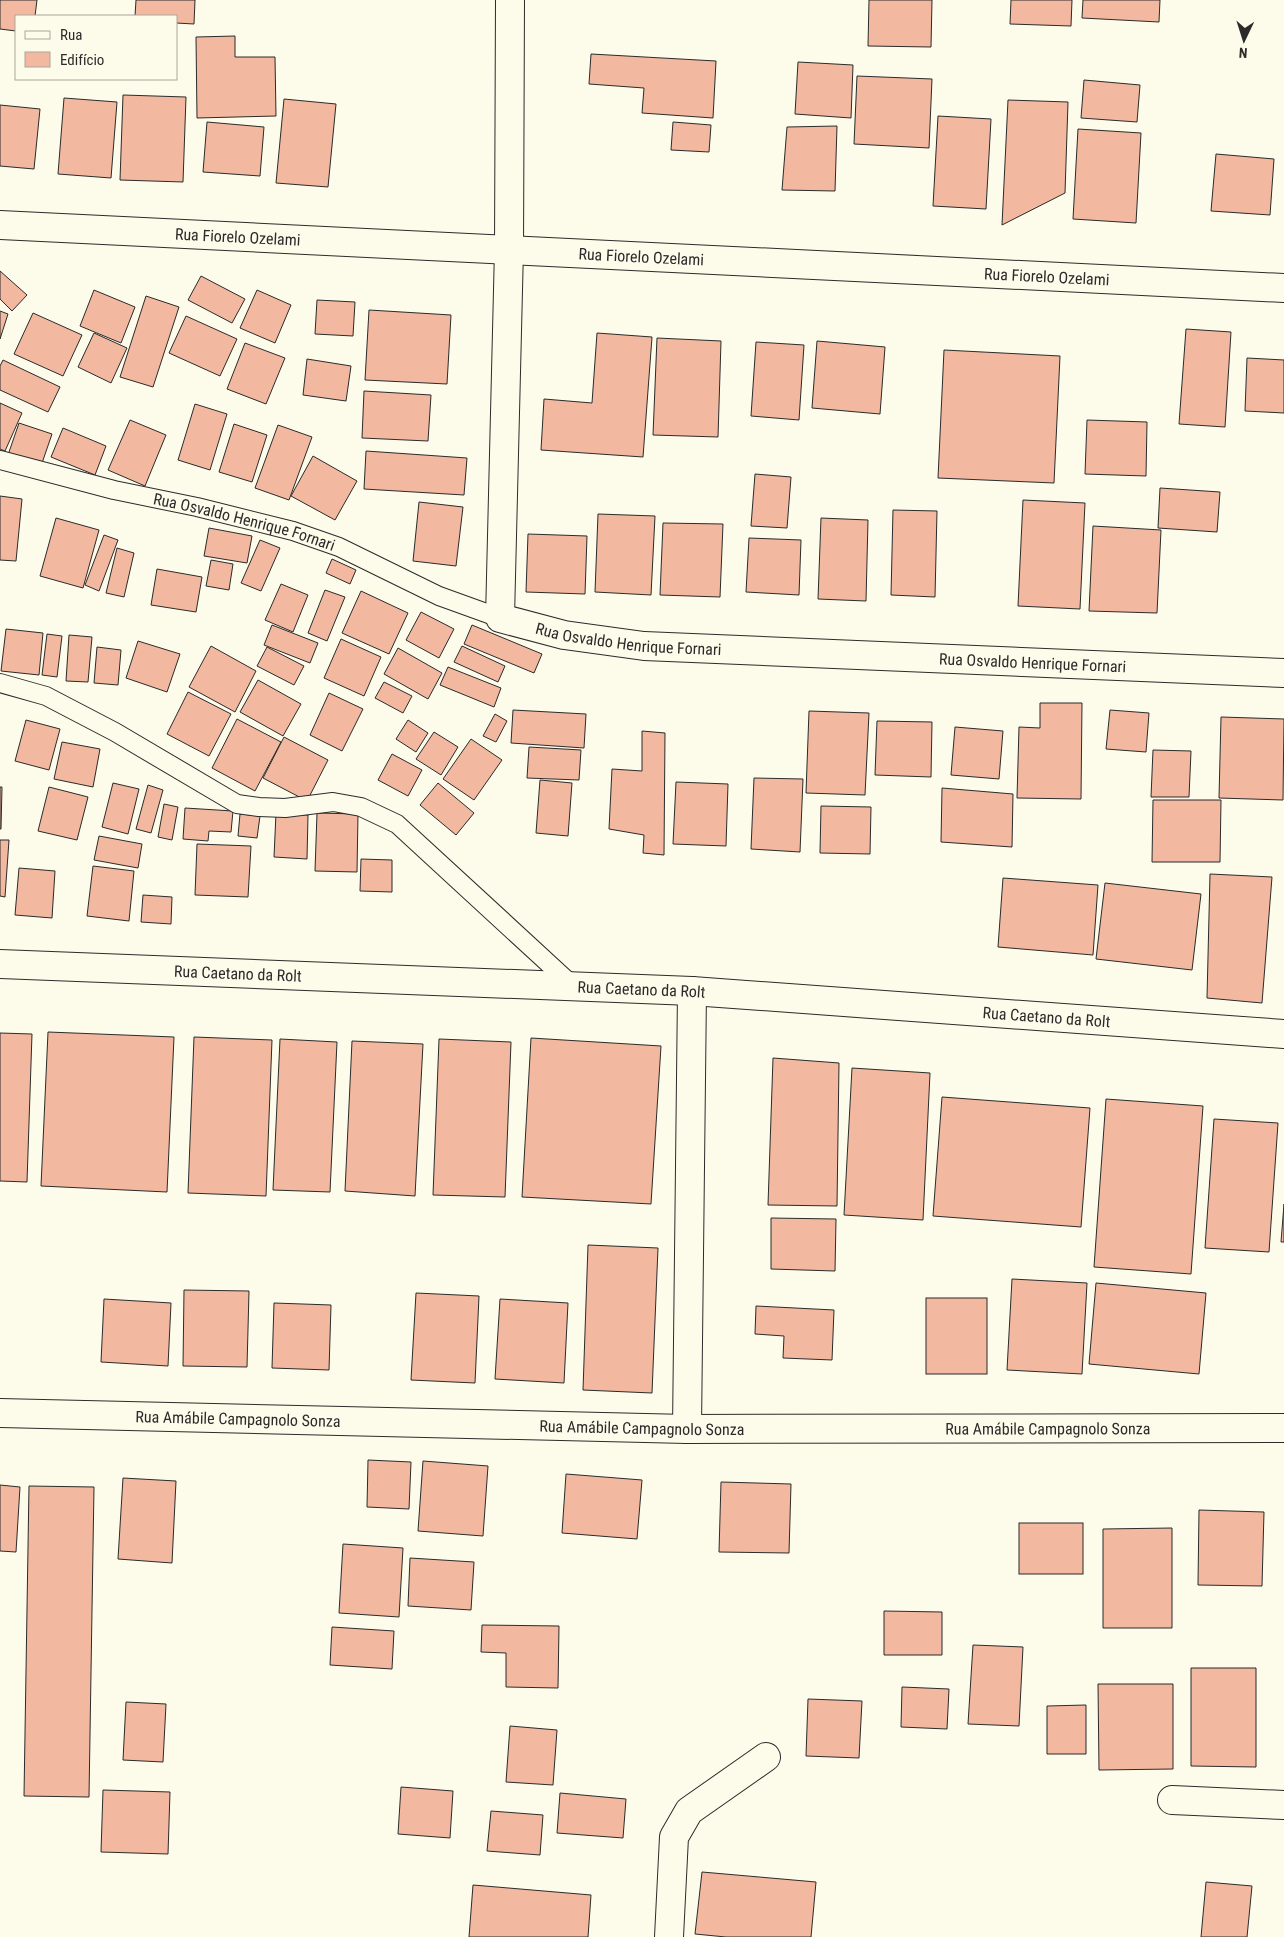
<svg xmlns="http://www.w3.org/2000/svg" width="1284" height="1937" font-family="'Roboto Condensed',sans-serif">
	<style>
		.building { fill: #f2b8a0; stroke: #2b2b2b }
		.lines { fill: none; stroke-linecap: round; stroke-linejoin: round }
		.service-casing { stroke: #2b2b2b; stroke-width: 20 }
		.minor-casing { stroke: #2b2b2b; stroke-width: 30 }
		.tertiary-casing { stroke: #2b2b2b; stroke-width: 30 }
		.service { stroke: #fdfbea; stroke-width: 18 }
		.minor { stroke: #fdfbea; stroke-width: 28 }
		.tertiary { stroke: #fdfbea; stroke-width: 28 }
		.labels { text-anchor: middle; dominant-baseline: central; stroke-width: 4; stroke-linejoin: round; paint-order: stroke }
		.street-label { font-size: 16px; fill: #2b2b2b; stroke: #fdfbea }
	</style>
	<rect width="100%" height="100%" fill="#fdfbea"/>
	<g class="building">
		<path d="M0,0H37L35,16H16V31L0,29Z"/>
		<path d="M136,0H195L194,24L176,23V16H135Z"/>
		<path d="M869,0H932L931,47L868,46Z"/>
		<path d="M1011,0H1072L1071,26L1010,24Z"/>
		<path d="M1083,0H1160L1159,22L1082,18Z"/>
		<path d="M235,36V57H275L276,116L197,118L196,37Z"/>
		<path d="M591,54L716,61L713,118L642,113L644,88L589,84Z"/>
		<path d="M798,62L853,65L851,118L795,114Z"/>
		<path d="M857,76L932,79L929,148L854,144Z"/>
		<path d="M1084,80L1140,85L1137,122L1081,118Z"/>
		<path d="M123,95L186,97L183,182L120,180Z"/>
		<path d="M64,98L117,102L111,178L58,174Z"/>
		<path d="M284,99L336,104L328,187L276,183Z"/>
		<path d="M1008,100L1068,102L1065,193L1002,225Z"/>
		<path d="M0,105L40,109L34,169L0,166Z"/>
		<path d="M938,116L991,119L986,209L933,206Z"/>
		<path d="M207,122L264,127L260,176L203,172Z"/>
		<path d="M673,122L711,125L709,152L671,150Z"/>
		<path d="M837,126L835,191L782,190L787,127Z"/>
		<path d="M1078,129L1141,133L1136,223L1073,219Z"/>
		<path d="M1216,154L1274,159L1270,215L1211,211Z"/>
		<path d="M0,271L27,295L12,311L0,299Z"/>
		<path d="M201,276L245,299L232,323L188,300Z"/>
		<path d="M94,290L135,307L121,343L80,326Z"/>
		<path d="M257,290L291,305L275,343L240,328Z"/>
		<path d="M146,296L179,307L153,387L120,377Z"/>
		<path d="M317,300L355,302L353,336L315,334Z"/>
		<path d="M369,310L451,315L447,384L365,380Z"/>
		<path d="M0,311L8,314L0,339Z"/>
		<path d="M33,313L82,335L63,376L14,354Z"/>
		<path d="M186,316L237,339L220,376L169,353Z"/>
		<path d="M1186,329L1231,332L1225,427L1179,424Z"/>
		<path d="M94,333L127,348L111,383L78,367Z"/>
		<path d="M597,333L652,337L643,457L541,450L544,399L592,403Z"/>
		<path d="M657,338L721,341L718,437L653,435Z"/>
		<path d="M817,341L885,347L880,414L812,408Z"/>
		<path d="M756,342L804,345L799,420L751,416Z"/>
		<path d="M245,343L285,358L266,404L227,389Z"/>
		<path d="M944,350L1060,356L1054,483L938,478Z"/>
		<path d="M1247,358L1284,360V413L1245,411Z"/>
		<path d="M307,359L351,366L346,401L303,395Z"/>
		<path d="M3,360L60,387L48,412L0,390V366Z"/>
		<path d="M364,391L431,395L428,441L362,438Z"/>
		<path d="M0,403L22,413L5,451L0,449Z"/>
		<path d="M195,404L227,414L210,470L178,460Z"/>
		<path d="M130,420L166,435L145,486L108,470Z"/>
		<path d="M1087,420L1147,422L1146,476L1085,474Z"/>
		<path d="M19,423L52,434L41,466L8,455Z"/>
		<path d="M234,424L267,435L252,482L219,472Z"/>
		<path d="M278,425L312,437L289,500L255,488Z"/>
		<path d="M63,428L106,446L95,475L51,457Z"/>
		<path d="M366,451L467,458L464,495L364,489Z"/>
		<path d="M313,456L357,481L335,520L291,496Z"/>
		<path d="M755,474L791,477L787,528L751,526Z"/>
		<path d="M1160,488L1220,492L1217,532L1158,528Z"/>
		<path d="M0,496L22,499L16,561L0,560Z"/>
		<path d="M1023,500L1085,503L1080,609L1018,606Z"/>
		<path d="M419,502L463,507L456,566L413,561Z"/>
		<path d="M893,510L937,511L935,597L891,595Z"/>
		<path d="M598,514L655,516L651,595L595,592Z"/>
		<path d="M56,518L99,530L83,588L40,576Z"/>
		<path d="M821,518L868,520L866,601L818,599Z"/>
		<path d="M663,523L723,524L720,597L660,595Z"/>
		<path d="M1093,526L1161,530L1157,613L1089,611Z"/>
		<path d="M209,528L252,536L247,563L204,556Z"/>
		<path d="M528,534L587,536L585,594L526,592Z"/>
		<path d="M104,535L118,540L99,591L85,585Z"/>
		<path d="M749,538L801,540L799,595L746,592Z"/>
		<path d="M260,540L280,548L261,591L241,583Z"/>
		<path d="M117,548L134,553L124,597L106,593Z"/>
		<path d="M332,559L356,570L350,584L326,573Z"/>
		<path d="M211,560L233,564L229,590L206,586Z"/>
		<path d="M157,569L202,577L196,612L151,605Z"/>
		<path d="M281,584L308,595L293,632L265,620Z"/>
		<path d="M325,590L345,597L327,641L308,633Z"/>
		<path d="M361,591L408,613L389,654L342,633Z"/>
		<path d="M421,612L454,629L439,658L406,640Z"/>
		<path d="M272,625L318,643L310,663L264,645Z"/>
		<path d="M472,625L542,654L534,673L464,644Z"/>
		<path d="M6,629L43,633L39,675L1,671Z"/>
		<path d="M47,634L62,636L57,677L42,675Z"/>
		<path d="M69,635L92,637L88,682L66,681Z"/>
		<path d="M341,639L381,657L364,696L324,678Z"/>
		<path d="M138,641L180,654L167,692L126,678Z"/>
		<path d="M211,646L256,671L235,712L189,687Z"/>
		<path d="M462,646L505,666L498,682L454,662Z"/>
		<path d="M97,647L121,650L118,685L94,683Z"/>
		<path d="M267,647L304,666L294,685L257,666Z"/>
		<path d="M398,648L442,673L428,699L384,674Z"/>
		<path d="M448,667L501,688L494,707L440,685Z"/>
		<path d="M258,680L301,704L283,736L240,712Z"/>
		<path d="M384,682L412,696L403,713L375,698Z"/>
		<path d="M188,692L231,714L209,756L167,734Z"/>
		<path d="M329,693L363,709L342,751L310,735Z"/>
		<path d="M1040,703H1082L1081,799L1017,798L1019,727L1040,728Z"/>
		<path d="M513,710L586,714L584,748L511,743Z"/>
		<path d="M1110,710L1149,713L1146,752L1106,749Z"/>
		<path d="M809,711L869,713L865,795L806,793Z"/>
		<path d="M495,714L507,721L496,742L483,736Z"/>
		<path d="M1221,717L1284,719L1283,800L1219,798Z"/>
		<path d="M237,719L281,742L255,791L212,768Z"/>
		<path d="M26,720L60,729L49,770L15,761Z"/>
		<path d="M408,720L428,733L416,752L396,739Z"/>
		<path d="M877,721L932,722L931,777L875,775Z"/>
		<path d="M955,727L1003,731L999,779L951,775Z"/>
		<path d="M642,731L665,733L664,855L643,853L644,835L609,829L612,769L642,771Z"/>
		<path d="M434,732L458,747L441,775L416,759Z"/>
		<path d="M284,737L328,760L307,801L263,778Z"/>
		<path d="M471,739L502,760L474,800L443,779Z"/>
		<path d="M62,742L100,749L93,787L54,779Z"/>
		<path d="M529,747L581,750L579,780L527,778Z"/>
		<path d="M1153,750L1191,751L1189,797H1151Z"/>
		<path d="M392,754L422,770L408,796L378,780Z"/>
		<path d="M754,778L803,779L800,852L751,849Z"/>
		<path d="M540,780L572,783L568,836L536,833Z"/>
		<path d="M676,782L728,784L726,846L673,844Z"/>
		<path d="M113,783L139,789L128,834L102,827Z"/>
		<path d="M438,783L474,813L456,835L420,805Z"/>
		<path d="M148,785L163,790L151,833L136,829Z"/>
		<path d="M0,787H2L1,829H0Z"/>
		<path d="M49,787L88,797L77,840L38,831Z"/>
		<path d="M942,788L1013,794L1012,847L941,842Z"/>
		<path d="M1153,800H1221L1220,862H1152Z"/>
		<path d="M164,804L178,807L172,840L158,837Z"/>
		<path d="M821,806L871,807L870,854L820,853Z"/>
		<path d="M185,808L233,811L231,832L209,831L208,841L183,839Z"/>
		<path d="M276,813L308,815L307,859L274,857Z"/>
		<path d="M317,813L358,814L357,872L315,871Z"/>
		<path d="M240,814L260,816L257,838L238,836Z"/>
		<path d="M99,836L142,844L138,868L94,860Z"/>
		<path d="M0,840H9L5,897L0,896Z"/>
		<path d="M197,844L251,846L248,897L195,895Z"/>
		<path d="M361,859L392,860V892L360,891Z"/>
		<path d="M93,866L134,871L129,921L87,916Z"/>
		<path d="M19,868L55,871L52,918L15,915Z"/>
		<path d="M1210,874L1272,877L1262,1003L1207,998Z"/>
		<path d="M1003,878L1098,885L1093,955L998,947Z"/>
		<path d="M1105,883L1201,894L1192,970L1096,959Z"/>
		<path d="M143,895L172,897L171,924L141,922Z"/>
		<path d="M48,1032L174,1037L167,1192L41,1186Z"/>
		<path d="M0,1033L32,1034L27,1182L0,1181Z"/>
		<path d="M194,1037L272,1040L266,1196L188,1193Z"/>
		<path d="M531,1038L661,1046L651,1204L522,1197Z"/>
		<path d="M280,1039L337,1042L330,1192L273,1190Z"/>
		<path d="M439,1039L511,1042L505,1197L433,1195Z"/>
		<path d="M352,1041L423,1044L415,1196L345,1191Z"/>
		<path d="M773,1058L839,1063L837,1206L768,1205Z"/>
		<path d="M852,1068L930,1073L923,1220L844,1215Z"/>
		<path d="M942,1097L1090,1108L1081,1227L933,1216Z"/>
		<path d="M1106,1099L1203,1106L1191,1274L1094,1267Z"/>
		<path d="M1214,1119L1278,1123L1269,1252L1205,1248Z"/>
		<path d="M1284,1204V1242H1281Z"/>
		<path d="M771,1218L836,1219L835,1271L771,1269Z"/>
		<path d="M588,1245L658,1248L652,1393L583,1390Z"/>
		<path d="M1012,1279L1087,1283L1082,1374L1007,1370Z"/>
		<path d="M1096,1283L1206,1293L1199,1374L1089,1364Z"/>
		<path d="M184,1290L249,1291L247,1367L183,1366Z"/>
		<path d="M416,1293L479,1296L475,1383L411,1380Z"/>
		<rect x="926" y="1298" width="61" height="76"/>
		<path d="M104,1299L171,1303L168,1366L101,1362Z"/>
		<path d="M500,1299L568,1303L564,1383L495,1379Z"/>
		<path d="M274,1303L331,1305L329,1370L272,1368Z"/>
		<path d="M756,1306L834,1310L832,1360L783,1358L784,1336L755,1334Z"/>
		<path d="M368,1460L411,1462L409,1509L367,1507Z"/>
		<path d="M423,1461L488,1466L483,1536L418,1531Z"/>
		<path d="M566,1474L642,1480L637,1539L562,1533Z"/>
		<path d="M123,1478L176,1481L172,1563L118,1559Z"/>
		<path d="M721,1482L791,1484L789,1553L719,1552Z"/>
		<path d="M0,1485L20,1487L16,1552L0,1551Z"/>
		<path d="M29,1486L94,1487L89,1797L24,1796Z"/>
		<path d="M1199,1510L1264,1512L1262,1586L1198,1585Z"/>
		<rect x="1019" y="1523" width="64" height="51"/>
		<path d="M1172,1528V1628H1103V1529Z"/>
		<path d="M343,1544L403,1548L399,1617L339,1613Z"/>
		<path d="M410,1558L474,1562L471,1610L408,1606Z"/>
		<path d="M884,1611L942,1612V1655H884Z"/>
		<path d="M482,1625L559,1626L558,1688L506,1687V1653L481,1652Z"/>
		<path d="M332,1627L394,1631L392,1669L330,1665Z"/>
		<path d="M973,1645L1023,1647L1019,1726L968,1724Z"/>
		<path d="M1191,1668H1256V1767L1191,1766Z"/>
		<path d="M1098,1684H1173V1769L1099,1770Z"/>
		<path d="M902,1687L949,1689L947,1729L901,1727Z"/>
		<path d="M808,1699L862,1701L859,1758L806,1756Z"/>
		<path d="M126,1702L166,1704L163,1762L123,1760Z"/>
		<path d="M1086,1705V1754H1047V1706Z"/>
		<path d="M510,1726L557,1730L553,1785L506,1782Z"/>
		<path d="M401,1787L453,1791L450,1838L398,1834Z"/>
		<path d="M103,1790L170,1792L168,1854L101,1852Z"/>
		<path d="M560,1793L626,1799L623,1838L557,1833Z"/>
		<path d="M491,1811L543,1815L540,1855L487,1851Z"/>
		<path d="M702,1872L816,1882L811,1937H726L695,1934Z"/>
		<path d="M1206,1882L1252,1886L1247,1937H1201Z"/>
		<path d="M473,1885L591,1895L588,1937H469Z"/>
	</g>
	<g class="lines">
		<defs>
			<g id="service">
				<path id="s1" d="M0,460L114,490L197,507L293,531L339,547L439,596L500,618"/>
				<path d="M0,683L46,696L115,732L237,804L259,807L285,808L333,802L361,807L397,824L572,985"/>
			</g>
			<g id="minor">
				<path id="s2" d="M510,0L509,249L500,618L564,635L644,646L1284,673"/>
				<path id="s3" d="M0,225L1284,288"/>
				<path id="s4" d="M0,964L692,991L1284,1034"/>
				<path d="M687,1429L692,991"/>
				<path d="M1172,1800L1284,1805"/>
				<path d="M669,1937L674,1837L689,1811L766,1757"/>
			</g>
			<g id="tertiary">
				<path id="s5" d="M0,1413L687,1429L1284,1428"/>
			</g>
		</defs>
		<use href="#service" class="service-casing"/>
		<use href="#minor" class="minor-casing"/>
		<use href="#tertiary" class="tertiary-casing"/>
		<use href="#service" class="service"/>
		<use href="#minor" class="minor"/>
		<use href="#tertiary" class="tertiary"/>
	</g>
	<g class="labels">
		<g class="street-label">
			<text stroke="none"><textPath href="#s3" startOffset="238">Rua Fiorelo Ozelami</textPath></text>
			<text stroke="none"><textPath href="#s3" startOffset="642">Rua Fiorelo Ozelami</textPath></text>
			<text stroke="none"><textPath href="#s3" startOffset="1048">Rua Fiorelo Ozelami</textPath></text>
			<text stroke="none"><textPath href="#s1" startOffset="252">Rua Osvaldo Henrique Fornari</textPath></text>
			<text stroke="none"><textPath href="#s2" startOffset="749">Rua Osvaldo Henrique Fornari</textPath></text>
			<text stroke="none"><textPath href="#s2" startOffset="1154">Rua Osvaldo Henrique Fornari</textPath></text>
			<text stroke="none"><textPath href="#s4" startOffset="238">Rua Caetano da Rolt</textPath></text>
			<text stroke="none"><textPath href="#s4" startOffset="642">Rua Caetano da Rolt</textPath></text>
			<text stroke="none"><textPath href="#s4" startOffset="1048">Rua Caetano da Rolt</textPath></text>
			<text stroke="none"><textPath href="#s5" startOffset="238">Rua Amábile Campagnolo Sonza</textPath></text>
			<text stroke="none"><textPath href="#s5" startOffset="642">Rua Amábile Campagnolo Sonza</textPath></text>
			<text stroke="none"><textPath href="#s5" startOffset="1048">Rua Amábile Campagnolo Sonza</textPath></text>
		</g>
	</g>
	<rect x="15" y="15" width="162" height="65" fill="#fdfbea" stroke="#a9a89e"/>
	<rect x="25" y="31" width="25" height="8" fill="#fdfbea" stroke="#a9a89e"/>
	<text x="60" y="40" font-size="15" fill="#2b2b2b">Rua</text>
	<rect x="25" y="52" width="25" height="15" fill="#f2b8a0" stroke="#a9a89e"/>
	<text x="60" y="65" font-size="15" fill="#2b2b2b">Edifício</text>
	<g transform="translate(1244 40) rotate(184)" stroke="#fdfbea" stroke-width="4" paint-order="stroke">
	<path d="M0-4L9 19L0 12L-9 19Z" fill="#2b2b2b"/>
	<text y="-8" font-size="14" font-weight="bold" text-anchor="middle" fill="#2b2b2b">N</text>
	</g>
</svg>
